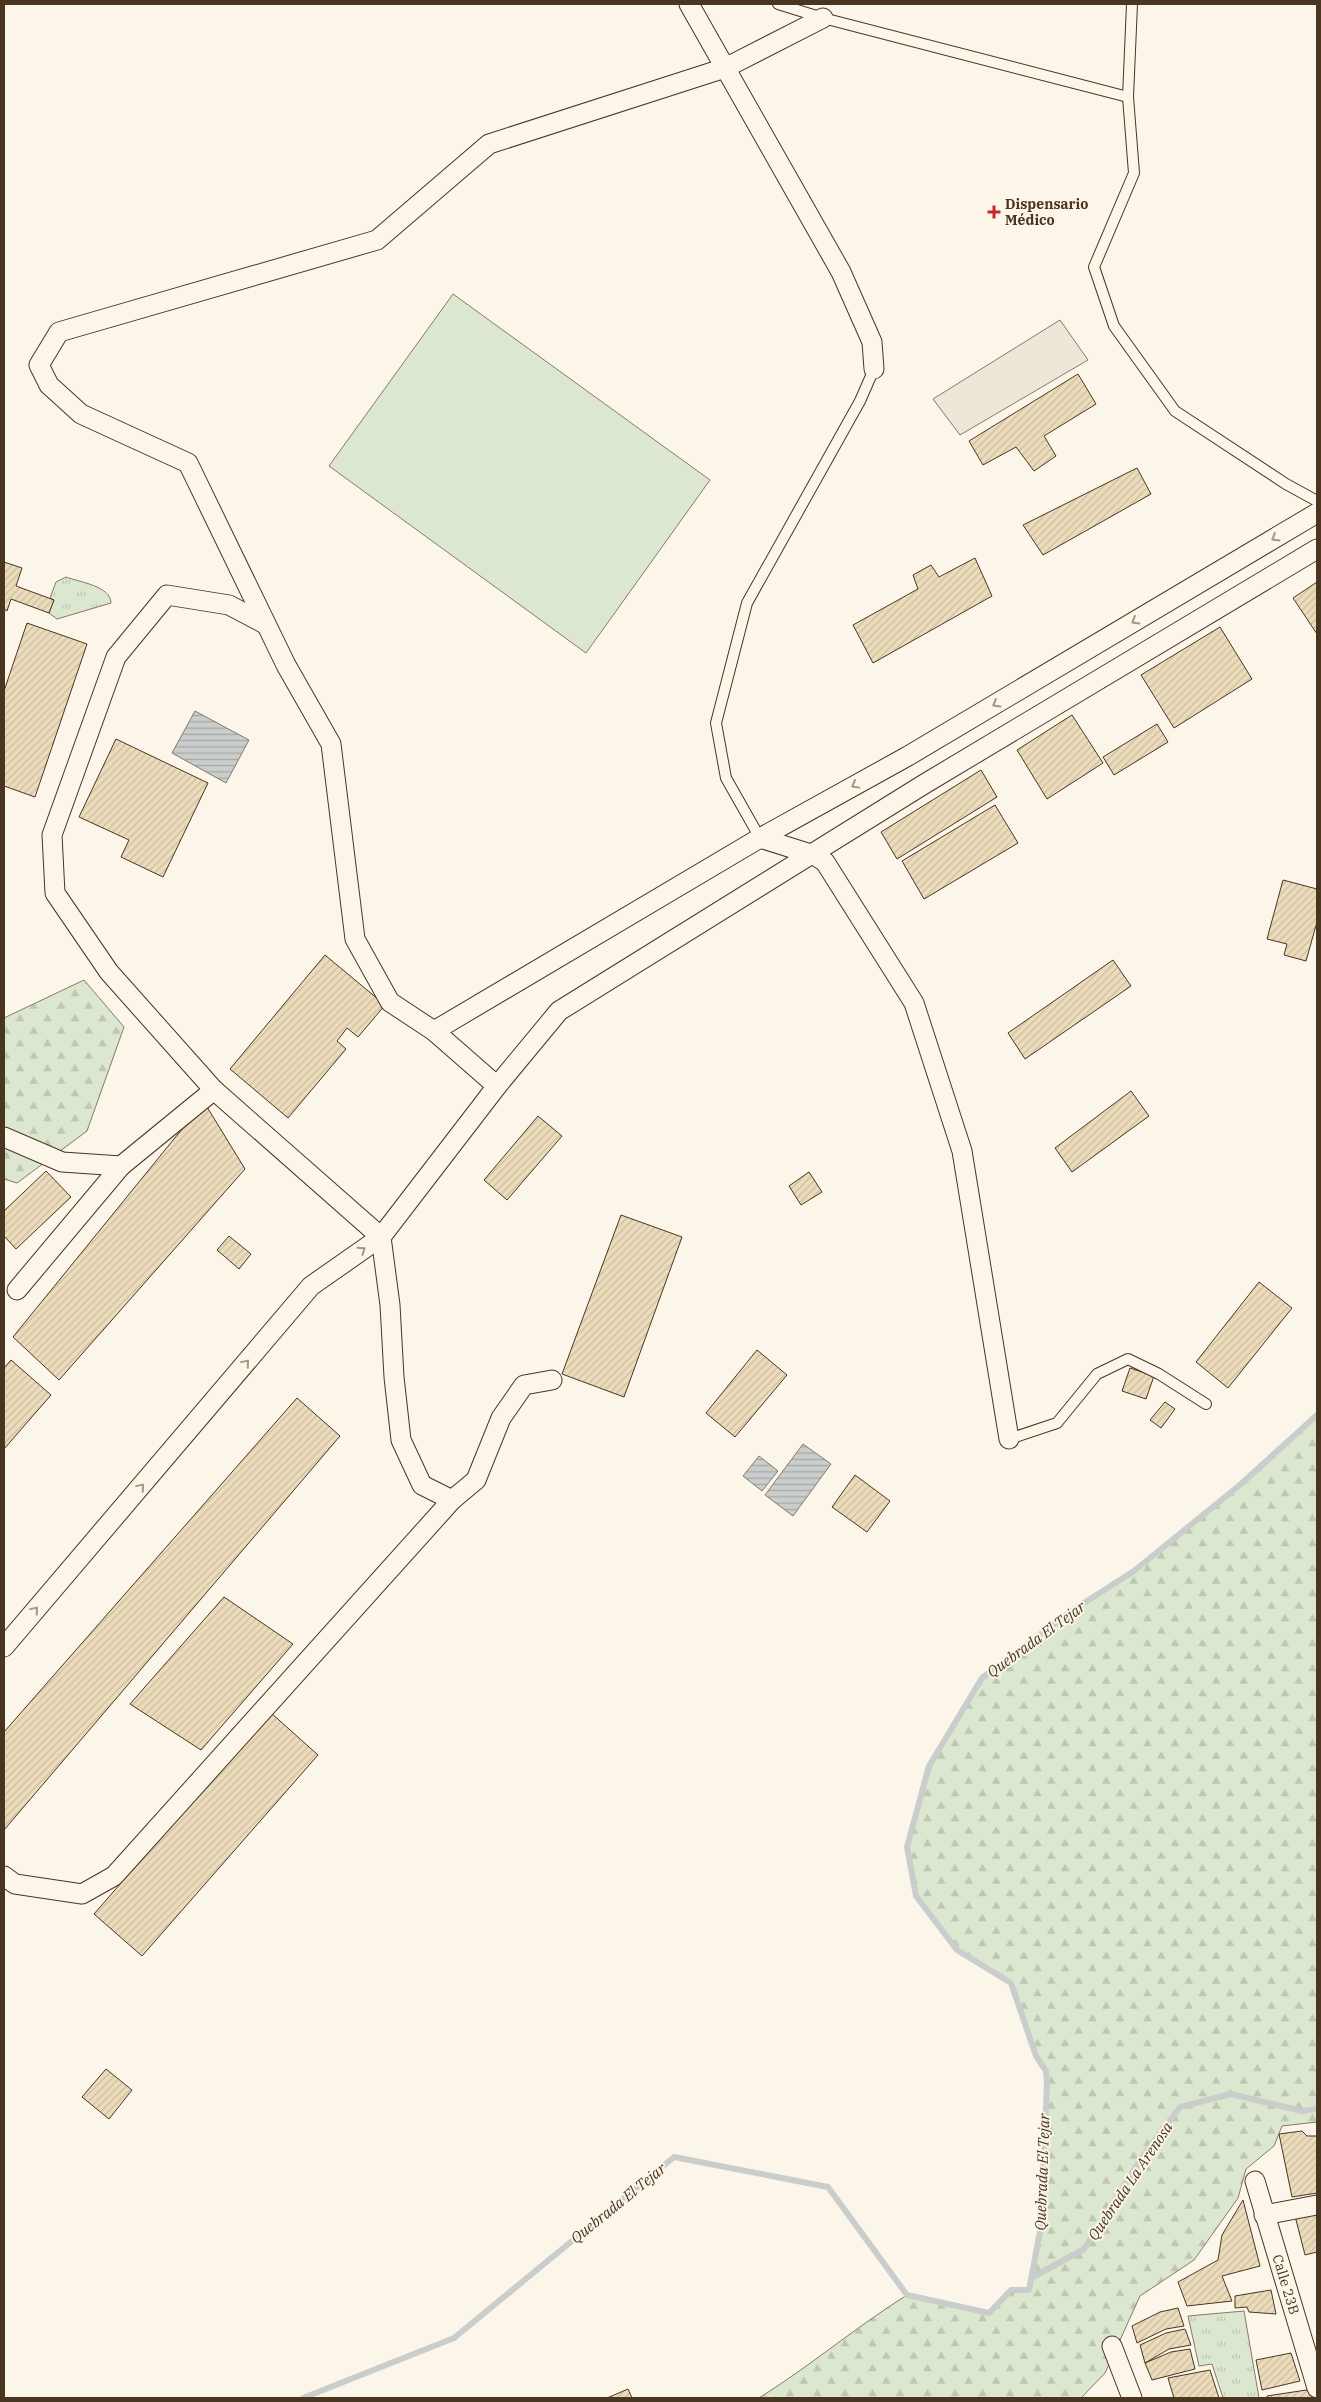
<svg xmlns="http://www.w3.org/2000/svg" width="1321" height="2402" font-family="'IBM Plex Serif',serif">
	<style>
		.grass { fill: url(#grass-tufts); stroke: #887966 }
		.forest { fill: url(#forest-firs); stroke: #887966 }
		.pitch { fill: #dce7d0; stroke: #887966 }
		.parking { fill: #ede7d9; stroke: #887966 }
		.water { fill: url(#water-rules); stroke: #887966 }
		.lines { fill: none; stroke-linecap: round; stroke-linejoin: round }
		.stream { stroke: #c9cecd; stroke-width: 6 }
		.building { fill: url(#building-hatch); stroke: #4a3520 }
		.lane-casing { stroke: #4a3520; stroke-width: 12 }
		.street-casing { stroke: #4a3520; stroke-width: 21 }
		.lane { stroke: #fbf6e9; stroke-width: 10 }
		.street { stroke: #fbf6e9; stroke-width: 19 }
		.oneway { stroke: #a29684 }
		.poi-dot { fill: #c62828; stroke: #fbf6e9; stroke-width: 2 }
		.labels { text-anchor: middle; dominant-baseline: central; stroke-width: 4; stroke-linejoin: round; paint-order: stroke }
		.poi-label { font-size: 14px; font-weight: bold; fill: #4a3520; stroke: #fbf6e9; text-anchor: start }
		.street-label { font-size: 14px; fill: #4a3520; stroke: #fbf6e9 }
		.water-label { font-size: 15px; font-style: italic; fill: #4a3520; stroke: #fbf6e9 }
	</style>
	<defs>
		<pattern id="grass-tufts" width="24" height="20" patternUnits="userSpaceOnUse" patternTransform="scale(1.25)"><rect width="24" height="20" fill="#dce7d0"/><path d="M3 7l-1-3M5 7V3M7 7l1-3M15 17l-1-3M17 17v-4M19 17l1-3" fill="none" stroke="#bec7b2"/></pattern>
		<pattern id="forest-firs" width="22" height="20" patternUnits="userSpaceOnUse" patternTransform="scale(1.25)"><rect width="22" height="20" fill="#dce7d0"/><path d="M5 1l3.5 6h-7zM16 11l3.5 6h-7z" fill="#bec7b2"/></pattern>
		<pattern id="water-rules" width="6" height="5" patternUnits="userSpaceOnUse" patternTransform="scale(1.25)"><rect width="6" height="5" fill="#c9cecd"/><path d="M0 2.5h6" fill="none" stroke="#a5a8a6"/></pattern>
		<pattern id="building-hatch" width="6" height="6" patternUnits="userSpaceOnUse" patternTransform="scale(1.25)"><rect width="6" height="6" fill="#ecdcbc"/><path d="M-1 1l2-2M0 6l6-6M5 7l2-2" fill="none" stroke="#ccbda1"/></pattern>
	</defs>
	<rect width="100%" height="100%" fill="#fbf6e9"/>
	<g class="grass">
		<path d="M66,577C79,582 111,586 111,603L57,619L49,613L54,600L50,598L56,582Z"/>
		<path d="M1244,2311L1259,2398H1223L1212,2364L1199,2366L1188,2316Z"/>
	</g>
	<g class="forest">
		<path d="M84,980L124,1027L87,1131L17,1183L4,1179V1018Z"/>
		<path d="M1317,1415V2122L1282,2126L1274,2146L1246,2169L1238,2198L1194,2260L1140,2296L1105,2373L1081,2398H759C810,2366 856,2327 907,2295L989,2313L1007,2294L1029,2290L1041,2226L1047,2084L1046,2071L1036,2056L1011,1983L957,1950L916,1896L907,1847L929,1766L982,1678L1073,1610L1134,1571L1241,1484Z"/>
	</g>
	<path class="pitch" d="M453,294L710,480L586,653L329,466Z"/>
	<path class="parking" d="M1060,320L1088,360L960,435L933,399Z"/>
	<g class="water">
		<path d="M195,711L249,740L226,783L172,753Z"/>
		<path d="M803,1444L831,1464L793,1516L765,1495Z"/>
		<path d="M759,1456L778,1471L762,1491L743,1476Z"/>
	</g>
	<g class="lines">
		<g class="stream">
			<path d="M1033,2277L1084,2249L1140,2160L1180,2107L1231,2094L1302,2111L1317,2109"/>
			<path d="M303,2398L454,2338L674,2157L828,2187L907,2295L989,2313L1011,2290H1029L1041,2226L1047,2084L1046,2071L1036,2056L1011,1983L957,1950L916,1896L907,1847L929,1766L982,1678L1073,1610L1134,1571L1241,1484L1317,1415"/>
		</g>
	</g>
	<g class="building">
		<path d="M1078,374L1096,404L1044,436L1056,456L1034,471L1016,447L983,465L969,441Z"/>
		<path d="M1137,468L1151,494L1043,555L1023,525Z"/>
		<path d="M975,558L992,596L873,663L853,625L918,589L913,575L931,565L939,577Z"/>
		<path d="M4,562L22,568L16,586L54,600L49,613L11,599L7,611L4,609Z"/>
		<path d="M1317,582V634L1293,598Z"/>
		<path d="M27,623L87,644L35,797L4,786V691Z"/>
		<path d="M1220,627L1252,679L1174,728L1141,675Z"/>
		<path d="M1072,715L1103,763L1047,799L1017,750Z"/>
		<path d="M1157,724L1168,742L1114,775L1103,757Z"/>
		<path d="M116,739L208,783L163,877L121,857L129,840L79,817Z"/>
		<path d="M981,770L997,797L897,859L881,832Z"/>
		<path d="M995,805L1018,843L924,899L902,861Z"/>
		<path d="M1283,880L1317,889V922L1306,961L1284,955L1287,944L1267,939Z"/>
		<path d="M325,955L385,1005L358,1037L347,1028L337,1041L346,1049L288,1118L230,1069Z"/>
		<path d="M1113,960L1131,986L1025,1059L1008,1033Z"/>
		<path d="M1131,1091L1149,1116L1072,1172L1055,1148Z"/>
		<path d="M204,1102L245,1169L59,1380L13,1337Z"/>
		<path d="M538,1116L562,1136L507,1200L484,1180Z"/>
		<path d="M46,1171L71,1197L16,1249L4,1236V1211Z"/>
		<path d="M809,1172L822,1192L801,1205L789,1186Z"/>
		<path d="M621,1215L682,1237L624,1397L562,1374Z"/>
		<path d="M229,1236L251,1254L239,1269L217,1250Z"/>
		<path d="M1259,1282L1292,1308L1228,1388L1196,1362Z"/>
		<path d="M757,1350L787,1375L735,1437L706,1413Z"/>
		<path d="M11,1360L51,1395L4,1449V1368Z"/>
		<path d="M1130,1368L1154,1376L1146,1399L1122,1391Z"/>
		<path d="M297,1398L340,1436L4,1830V1732Z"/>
		<path d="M1165,1402L1175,1409L1161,1428L1150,1420Z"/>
		<path d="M855,1475L890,1501L867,1532L832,1507Z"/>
		<path d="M224,1597L293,1644L201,1750L130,1704Z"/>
		<path d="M270,1712L318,1755L142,1956L94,1914Z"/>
		<path d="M106,2069L132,2090L109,2119L82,2097Z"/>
		<path d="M1302,2131L1307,2136H1317V2193L1292,2197L1279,2134Z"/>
		<path d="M1243,2200L1260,2266L1222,2276L1232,2301L1187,2306L1178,2282L1218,2260L1222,2235Z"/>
		<path d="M1317,2213V2252L1305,2255L1295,2216Z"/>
		<path d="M1271,2290L1276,2314L1249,2312L1247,2307L1235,2308V2296Z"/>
		<path d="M1178,2308L1184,2326L1166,2329L1137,2343L1132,2326L1160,2312Z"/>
		<path d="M1185,2329L1191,2345L1169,2349L1145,2363L1140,2345L1166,2333Z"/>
		<path d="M1190,2349L1195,2369L1152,2380L1145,2363L1171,2352Z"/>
		<path d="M1291,2353L1300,2381L1262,2390L1256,2360Z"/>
		<path d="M1210,2370L1219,2398H1174L1168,2378Z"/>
		<path d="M628,2389L632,2398H607Z"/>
		<path d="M1313,2389L1316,2398H1267V2396Z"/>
	</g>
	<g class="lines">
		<defs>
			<g id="lane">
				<path d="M778,4L823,18L1128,97"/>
				<path d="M1132,4L1128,97L1134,173L1094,267L1114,326L1175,411L1286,484L1317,501"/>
				<path d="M760,838L726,778L716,723L747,603L860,401L874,369"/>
				<path d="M1009,1439L1057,1423L1097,1374L1128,1359L1159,1374L1206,1404"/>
			</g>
			<g id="street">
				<path d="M689,4L841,272L872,342L874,369"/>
				<path d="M265,624L229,605L167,595L116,657L52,835L55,893L109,972L214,1090L381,1237L390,1305L394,1377L401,1440L422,1485L452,1500"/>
				<path d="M760,838L814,855L825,862L914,1003L962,1151L1009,1439"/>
				<path d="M434,1031L760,838L908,756L1317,513"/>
				<path d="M497,1086L434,1031L390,1002L355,939L331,744L286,665L188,463L81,414L49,385L39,365L59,332L377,240L489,144L725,68L823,18"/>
				<path d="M4,1137L62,1162L121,1166"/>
				<path d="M17,1290L121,1166L214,1090"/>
				<path d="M4,1647L311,1286L381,1237L497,1086L559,1011L926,783L1317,549"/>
				<path d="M4,1876L15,1884L82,1894L114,1876L452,1500L476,1480L501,1418L524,1385L552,1380"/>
				<path id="s1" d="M1255,2181L1317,2388"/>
				<path d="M1264,2215L1317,2205"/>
				<path d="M1112,2346L1132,2398"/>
			</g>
		</defs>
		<use href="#lane" class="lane-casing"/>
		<use href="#street" class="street-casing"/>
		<use href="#lane" class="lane"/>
		<use href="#street" class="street"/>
	</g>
	<defs><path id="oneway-chevron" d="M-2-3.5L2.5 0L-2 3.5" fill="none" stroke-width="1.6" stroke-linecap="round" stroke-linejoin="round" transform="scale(1.25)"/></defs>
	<g class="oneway">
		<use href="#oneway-chevron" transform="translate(1275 538) rotate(149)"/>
		<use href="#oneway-chevron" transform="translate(1135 621) rotate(149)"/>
		<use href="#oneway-chevron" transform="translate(996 704) rotate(149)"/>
		<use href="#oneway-chevron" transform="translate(855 785) rotate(151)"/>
		<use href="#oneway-chevron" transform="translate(362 1250) rotate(-35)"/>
		<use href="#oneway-chevron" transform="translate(246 1363) rotate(-50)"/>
		<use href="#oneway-chevron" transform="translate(141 1487) rotate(-50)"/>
		<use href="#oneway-chevron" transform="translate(35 1610) rotate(-50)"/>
	</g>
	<path class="poi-dot" d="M991.5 204.5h5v5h5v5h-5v5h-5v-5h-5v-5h5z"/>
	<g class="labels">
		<g class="poi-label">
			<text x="1005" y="204">Dispensario<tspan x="1005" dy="16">Médico</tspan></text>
		</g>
		<g class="street-label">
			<text stroke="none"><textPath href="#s1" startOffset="108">Calle 23B</textPath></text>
		</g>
		<g class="water-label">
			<text transform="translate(1036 1639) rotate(-36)">Quebrada El Tejar</text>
			<text transform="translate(1042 2172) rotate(-88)">Quebrada El Tejar</text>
			<text transform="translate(1130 2181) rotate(-56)">Quebrada La Arenosa</text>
			<text transform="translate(618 2203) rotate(-39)">Quebrada El Tejar</text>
		</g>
	</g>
	<rect width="1321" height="2402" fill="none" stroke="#4a3520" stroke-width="10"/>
</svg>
